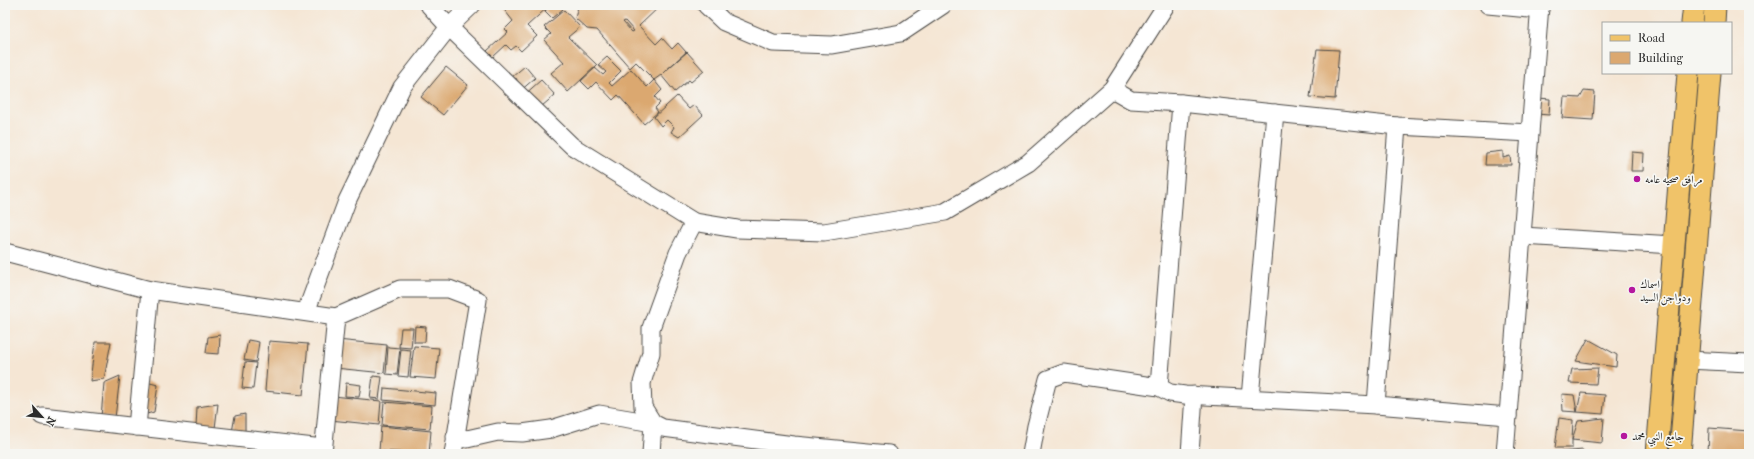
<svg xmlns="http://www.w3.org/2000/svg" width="1754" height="459" font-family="'IM FELL French Canon',Amiri,serif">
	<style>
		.building { fill: #dba870; fill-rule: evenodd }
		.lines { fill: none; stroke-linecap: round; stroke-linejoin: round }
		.minor-casing { stroke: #494744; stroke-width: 19 }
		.major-casing { stroke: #494744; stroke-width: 23 }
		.minor { stroke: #fff; stroke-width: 17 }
		.major { stroke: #f0c369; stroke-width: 21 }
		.poi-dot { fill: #b5179e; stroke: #f6f6f2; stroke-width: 1.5 }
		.labels { text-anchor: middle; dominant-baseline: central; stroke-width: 3.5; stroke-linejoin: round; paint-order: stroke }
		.poi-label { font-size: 11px; fill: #2b2b2b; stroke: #f6f6f2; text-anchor: start }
	</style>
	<rect width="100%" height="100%" fill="#f6f6f2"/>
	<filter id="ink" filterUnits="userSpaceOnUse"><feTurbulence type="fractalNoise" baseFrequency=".025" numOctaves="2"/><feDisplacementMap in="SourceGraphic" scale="8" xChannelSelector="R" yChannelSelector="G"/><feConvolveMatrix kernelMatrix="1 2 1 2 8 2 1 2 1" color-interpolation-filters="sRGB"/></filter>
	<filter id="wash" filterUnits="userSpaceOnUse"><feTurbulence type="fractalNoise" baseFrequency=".012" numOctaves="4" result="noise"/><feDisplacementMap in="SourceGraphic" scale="16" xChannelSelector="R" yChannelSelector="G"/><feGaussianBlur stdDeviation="0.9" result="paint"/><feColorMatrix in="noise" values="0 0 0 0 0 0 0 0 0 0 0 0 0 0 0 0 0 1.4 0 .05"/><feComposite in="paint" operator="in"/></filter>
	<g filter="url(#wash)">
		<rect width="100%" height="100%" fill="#f5e6d4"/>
		<g id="blocks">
			<g class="building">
				<path d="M505,5H550L527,26L537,36L521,51L516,46L511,50L506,45L493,57L487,51L508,32L505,29L513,21L502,7Z"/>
				<path d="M551,5H559L563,9L552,18L545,11Z"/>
				<path d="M576,5H661L639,26L656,44L662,38L672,49L678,43L686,52L663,73L687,52L704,71L691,82L689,80L675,92L661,75L654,80L636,62L630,68L597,30L587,29L575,18L578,7ZM625,21L634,31L632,32L623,22Z"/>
				<path d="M564,10L580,27L568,37L597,65L568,92L551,73L564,62L544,40L551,34L544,27Z"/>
				<path d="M1317,49L1339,50L1335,99L1310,97Z"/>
				<path d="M607,57L621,71L609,83L612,86L631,69L647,87L654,80L662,90L655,97L660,103L655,108L658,112L644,124L618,95L613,100L596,82L589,89L581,81L595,68L603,75L606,72L598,65Z"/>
				<path d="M525,66L535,78L519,92L512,88L517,79L512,77Z"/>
				<path d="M446,67L468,85L443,115L421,97Z"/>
				<path d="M541,80L555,95L542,106L523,96Z"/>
				<path d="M1584,91L1595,92L1593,120L1562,118L1564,97L1580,98Z"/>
				<path d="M677,96L689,109L694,105L703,115L679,137L671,132L674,127L667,120L661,126L654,117Z"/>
				<path d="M1538,98L1550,99L1549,115L1537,114Z"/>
				<path d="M1503,151V158L1510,156L1511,165H1485L1486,153Z"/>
				<path d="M1632,152L1644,153L1643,171H1631Z"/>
				<path d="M415,326L426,327L425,342H414Z"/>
				<path d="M401,328H413L411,348L399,347Z"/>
				<path d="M220,335L219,354L206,353L208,337Z"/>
				<path d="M1588,339L1617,355L1616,367L1576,361Z"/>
				<path d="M248,340L259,342L256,362L244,360Z"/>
				<path d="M337,340L387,345L384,373L335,368Z"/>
				<path d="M269,341L308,344L303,395L265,391Z"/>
				<path d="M95,342H111L104,379L90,381Z"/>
				<path d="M414,346L439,348L436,379L410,377Z"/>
				<path d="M388,347L400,348L397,375L386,374Z"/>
				<path d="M401,349L411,350L408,377L398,376Z"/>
				<path d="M245,362L256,363L253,389L242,388Z"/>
				<path d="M1598,368L1596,384L1569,383L1572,369Z"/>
				<path d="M120,376L115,418L101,417L104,383Z"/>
				<path d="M373,376L382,377L379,399L370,398Z"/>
				<path d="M146,382L158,385L154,412L143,415Z"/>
				<path d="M346,383L361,385L359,397L345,396Z"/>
				<path d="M384,388L436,393L435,405L383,400Z"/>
				<path d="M1581,393L1605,395L1603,414L1577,412L1563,411L1562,394L1574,395L1577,412Z"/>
				<path d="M333,396L381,401L379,425L330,420Z"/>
				<path d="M384,402L432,406L430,429L382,425Z"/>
				<path d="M218,404L214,436L196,428L197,407Z"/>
				<path d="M245,414V434L232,432L235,416Z"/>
				<path d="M1559,418L1573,420L1572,440L1578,421L1604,418L1602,443L1572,440V448H1555Z"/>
				<path d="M381,426L431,431L429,454L379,451Z"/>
				<path d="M1709,428L1749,431V454H1708Z"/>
				<path d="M1583,450V454H1560V452Z"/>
			</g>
		</g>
	</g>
	<g filter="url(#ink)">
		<use href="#blocks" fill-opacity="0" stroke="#494744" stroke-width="1"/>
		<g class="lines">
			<defs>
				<g id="minor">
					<path d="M429,5L449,27L572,146L694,222L737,229L824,232L945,212L1028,163L1112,89L1166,5"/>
					<path d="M706,5L724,22L773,43L832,45L901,33L943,5"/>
					<path d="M1488,5L1540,10"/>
					<path d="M1112,89L1131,100L1181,103L1397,126L1530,133"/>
					<path d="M694,222L678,253L651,328V353L642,383L643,407L653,423L663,428L794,445L889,454"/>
					<path d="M1522,236L1674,245"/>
					<path d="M5,252L150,290L336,317L400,289H449L478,300L453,454"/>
					<path d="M306,312L347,201L402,87L449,27L472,5"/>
					<path d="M1687,360L1749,363"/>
					<path d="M1159,387L1181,103"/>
					<path d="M1250,398L1275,113"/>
					<path d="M1376,405L1397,126"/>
					<path d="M42,416L323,448"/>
					<path d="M137,427L150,290"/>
					<path d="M455,437L467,439L498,432L522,433L551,429L599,414L653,423L651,454"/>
					<path d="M323,454L336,317"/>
					<path d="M1031,454L1036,426L1048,379L1064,373L1159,387L1170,393L1185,395L1376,405L1508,416"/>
					<path d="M1190,454L1194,395"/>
					<path d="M1505,454L1540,5"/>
				</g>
				<g id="major">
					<path d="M1692,23L1694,5"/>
					<path d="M1714,23L1715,5"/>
					<path d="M1657,454L1688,73"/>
					<path d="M1680,454L1710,73"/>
				</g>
			</defs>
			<use href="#minor" class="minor-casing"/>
			<use href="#major" class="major-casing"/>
			<use href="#minor" class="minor"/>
			<use href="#major" class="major"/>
		</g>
	</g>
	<g class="poi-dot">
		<circle cx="1637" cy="179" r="4"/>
		<circle cx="1632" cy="290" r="4"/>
		<circle cx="1624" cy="436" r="4"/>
	</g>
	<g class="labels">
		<g class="poi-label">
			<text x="1645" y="179">مرافق صحيه عامه</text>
			<text x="1640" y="284">اسماك<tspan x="1640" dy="13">ودواجن السيد</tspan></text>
			<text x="1632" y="436">جامع النبي محمد</text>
		</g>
	</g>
	<rect width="1754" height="459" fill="none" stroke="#f6f6f2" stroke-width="20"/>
	<rect x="1602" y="22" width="130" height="52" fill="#f6f6f2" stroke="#a5a5a2"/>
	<rect x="1610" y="35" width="20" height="6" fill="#f0c369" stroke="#a5a5a2"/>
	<text x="1638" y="42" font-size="12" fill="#2b2b2b">Road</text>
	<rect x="1610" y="52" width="20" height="12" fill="#dba870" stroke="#a5a5a2"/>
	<text x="1638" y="62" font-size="12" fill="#2b2b2b">Building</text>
	<g transform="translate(42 417) rotate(117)" stroke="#f6f6f2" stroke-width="3" paint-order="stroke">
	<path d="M0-3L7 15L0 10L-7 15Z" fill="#2b2b2b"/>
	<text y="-6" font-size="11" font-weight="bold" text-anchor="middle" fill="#2b2b2b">N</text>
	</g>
</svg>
